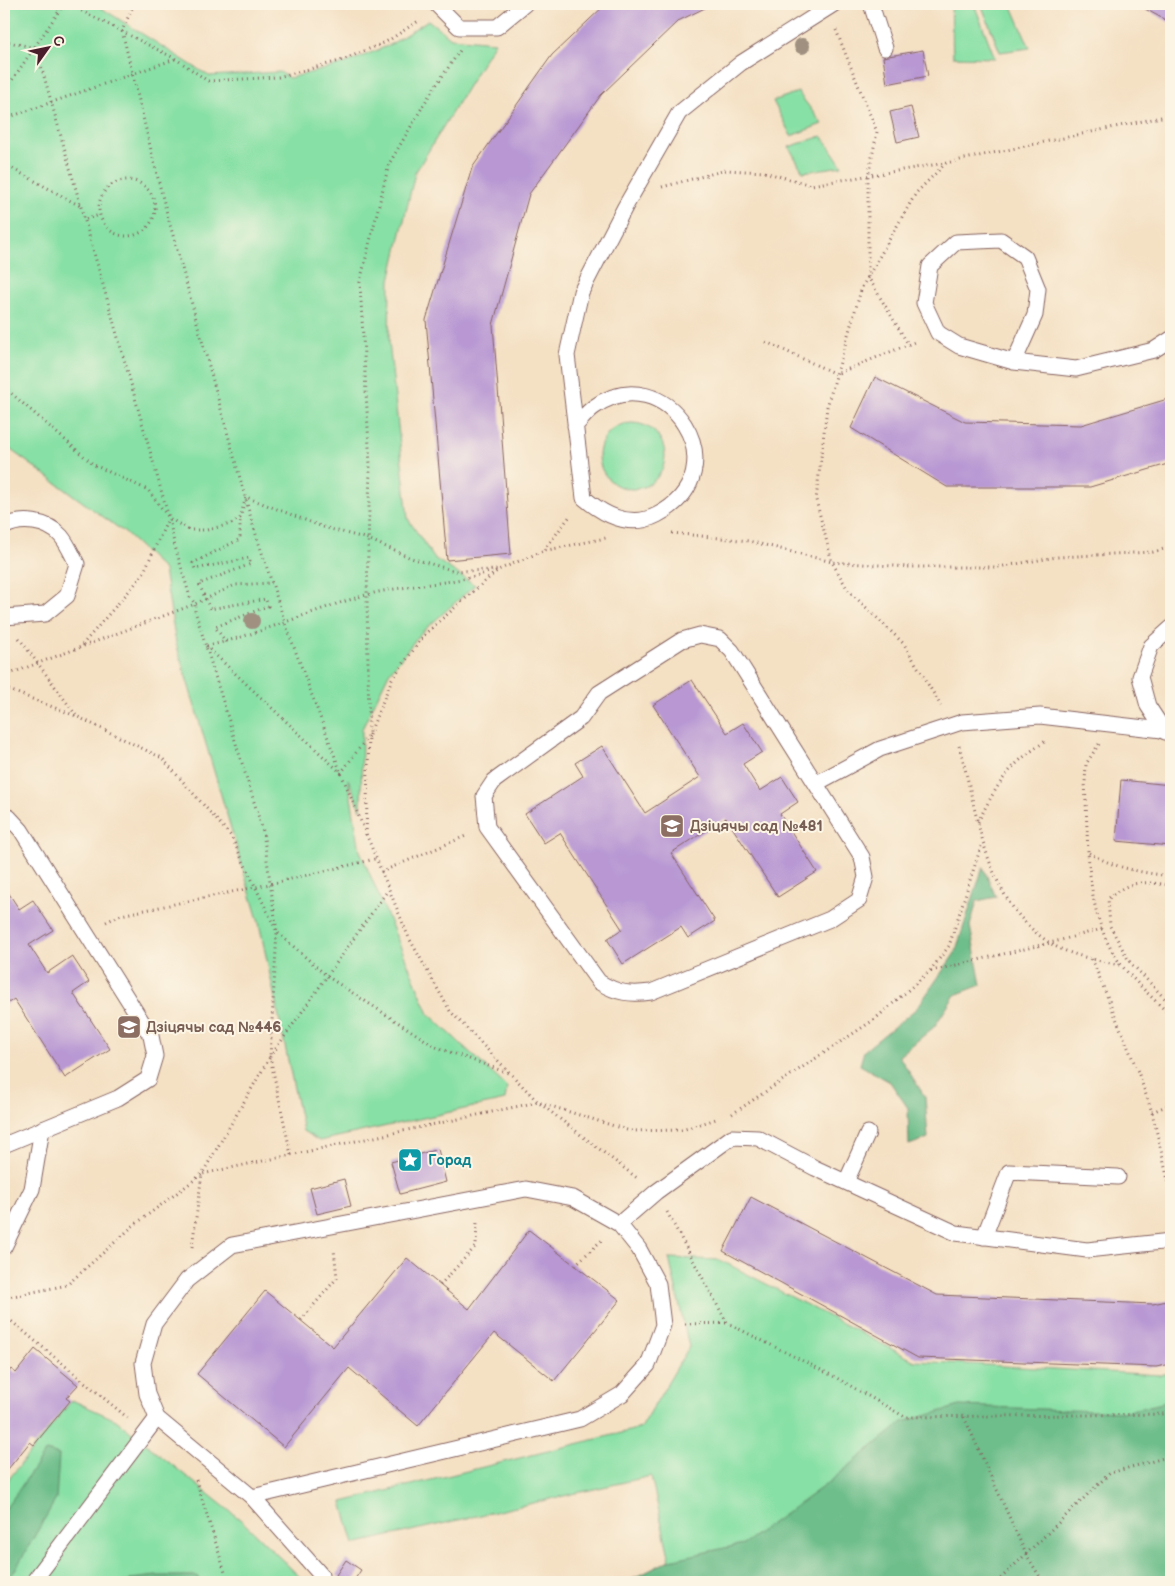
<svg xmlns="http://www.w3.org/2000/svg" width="1175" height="1586" font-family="'Balsamiq Sans',sans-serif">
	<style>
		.green { fill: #87e0a5; stroke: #688068 }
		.forest { fill: #6dbe8a; stroke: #5c6e5a }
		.building { fill: #b897d3 }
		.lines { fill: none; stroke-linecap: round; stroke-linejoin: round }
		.service-casing { stroke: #866360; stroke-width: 17 }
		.path { stroke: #866360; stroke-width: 3; stroke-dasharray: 1 4; stroke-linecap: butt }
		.service { stroke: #fff; stroke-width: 15 }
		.tree { fill: #9f9080 }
		.labels { text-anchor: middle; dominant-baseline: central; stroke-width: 4; stroke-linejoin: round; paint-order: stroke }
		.education-label { font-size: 15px; font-weight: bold; fill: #785e54; stroke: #fcf5e5; text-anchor: start }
		.culture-label { font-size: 15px; font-weight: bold; fill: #0d838f; stroke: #fcf5e5; text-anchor: start }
	</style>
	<rect width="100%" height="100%" fill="#fcf5e5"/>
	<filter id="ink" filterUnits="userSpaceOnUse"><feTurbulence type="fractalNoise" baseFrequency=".02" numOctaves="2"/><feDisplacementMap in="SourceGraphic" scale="10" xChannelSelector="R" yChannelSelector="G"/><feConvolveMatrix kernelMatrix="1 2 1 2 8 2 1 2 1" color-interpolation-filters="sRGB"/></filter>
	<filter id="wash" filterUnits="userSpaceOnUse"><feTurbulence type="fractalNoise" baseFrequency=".0096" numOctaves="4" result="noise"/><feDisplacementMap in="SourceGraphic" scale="20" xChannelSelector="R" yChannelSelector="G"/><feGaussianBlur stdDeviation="1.12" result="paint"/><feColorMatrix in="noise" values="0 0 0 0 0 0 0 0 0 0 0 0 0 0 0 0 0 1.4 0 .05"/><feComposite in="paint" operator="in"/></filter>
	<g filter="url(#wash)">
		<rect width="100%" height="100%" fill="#f4e0c3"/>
		<g class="green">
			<path d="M4,4H95L209,76L280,72L289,78L341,65L390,45L428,20L451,38L495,42L415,173L390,280L389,342L408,519L434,558L475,585L421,633L389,673L362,729L361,810L348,779L360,851L429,1014L507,1087L505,1100L319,1141L303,1131L259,923L176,643L164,570L124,532L4,445Z"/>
			<path d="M951,4H974L995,58L953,57Z"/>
			<path d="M981,4H1011L1030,48L1000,52Z"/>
			<path d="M798,92L822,124L791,136L773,101Z"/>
			<path d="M822,136L842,166L803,172L789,147Z"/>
			<circle cx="632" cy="456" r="33"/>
			<path d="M669,1258L720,1260L915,1361L1160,1375L1171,1372V1582H627L670,1560L651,1476L354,1544L342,1502L641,1428L689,1347Z"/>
			<path d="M72,1400L116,1420L241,1520L305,1582H4V1485Z"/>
		</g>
		<g class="forest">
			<path d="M983,867L996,897L977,901L970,926L981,985L955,995L934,1027L899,1056L925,1097L928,1138L909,1145L908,1108L890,1082L860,1065L864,1051L917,1008L955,953Z"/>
			<path d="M1171,1401V1582H627L670,1560L743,1544L828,1483L903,1422L960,1406L1123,1412Z"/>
			<path d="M46,1451L59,1455L56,1499L8,1582H4V1511Z"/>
			<path d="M157,1576H197L200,1582H129L131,1579Z"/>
		</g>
		<g id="blocks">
			<g class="building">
				<path d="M606,4H713L678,21L601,95L529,194L493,325L511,554L447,560L426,320L472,168L552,55Z"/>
				<path d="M1136,4H1171V23Z"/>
				<path d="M923,50L928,76L887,84L883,57Z"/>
				<path d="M911,107L919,137L897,142L890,112Z"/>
				<path d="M875,377L965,422L1081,425L1171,398V463L1090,487H947L851,428Z"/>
				<path d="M692,680L727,733L743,723L762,752L743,764L760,791L782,777L798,802L780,814L817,872L778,897L726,818L671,853L715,921L688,938L681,927L623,964L607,939L622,929L560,833L544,843L525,814L583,776L575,763L602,746L645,813L700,777L653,705Z"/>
				<path d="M1121,780L1171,785V846L1116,841Z"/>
				<path d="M4,886L19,909L33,900L53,930L29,945L47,973L72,956L89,982L73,993L110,1049L65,1078L14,999L4,1006Z"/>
				<path d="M438,1149L446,1182L400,1194L391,1162Z"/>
				<path d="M344,1179L351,1206L317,1214L310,1188Z"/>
				<path d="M751,1197L937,1295L1153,1304L1171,1300V1364L1156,1367L918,1358L723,1251Z"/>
				<path d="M529,1230L620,1300L554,1381L494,1333L418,1426L349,1368L284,1447L197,1374L265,1291L333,1347L407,1258L469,1309Z"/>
				<path d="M35,1349L78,1385L66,1398L70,1401L34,1445L30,1442L4,1474V1378L11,1369L16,1373Z"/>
				<path d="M346,1560L361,1570L353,1582H347L336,1575Z"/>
			</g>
		</g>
	</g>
	<g filter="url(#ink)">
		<use href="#blocks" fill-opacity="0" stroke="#866360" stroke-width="1"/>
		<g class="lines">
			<defs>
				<g id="service">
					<path d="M436,4L459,27H497L525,4"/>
					<path d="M871,4L885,48"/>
					<path d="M1014,362L1035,315L1038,289L1025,257L1001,240L956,242L930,266L924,303L938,333L959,346L1014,362L1076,369L1154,350L1171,339"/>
					<path d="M575,426C581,420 587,412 594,407C665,355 743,470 657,515C630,529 604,515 584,498L567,355L581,292L625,207L679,113L741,63L834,4"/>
					<path d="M4,527C21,517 48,521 61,536C68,544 72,555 77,564L67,596L45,614L4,617"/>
					<path d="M700,635L720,639L732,651L862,857L866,877L859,900L830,919L651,992C630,995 617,993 599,982L487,827L484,796L494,781L581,718L599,693L682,640Z"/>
					<path d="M1165,732L1148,706L1140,677L1151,646L1171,628"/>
					<path d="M817,783L880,749L962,722L1040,716L1171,731"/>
					<path d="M4,816L9,817L21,830L151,1036L155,1056L148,1079L118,1098L4,1145"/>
					<path d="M846,1182L868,1133"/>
					<path d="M526,1189L573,1198L619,1224L639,1249L658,1284L663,1325L648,1365L622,1394L580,1419L252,1497L157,1418L147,1394L143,1363L154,1324L187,1280L232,1245Z"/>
					<path d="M619,1224L656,1192L732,1137L758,1138L815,1168L956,1233L1087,1250L1171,1241"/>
					<path d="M984,1237L1009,1172L1118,1177"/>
					<path d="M4,1247L32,1189L42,1129"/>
					<path d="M252,1497L321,1575"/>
					<path d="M33,1582L157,1418"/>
				</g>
			</defs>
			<use href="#service" class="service-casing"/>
			<g class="path">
				<path d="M49,4L60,10"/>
				<path d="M68,4L176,59L208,81L278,77L340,61L386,42L420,20"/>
				<path d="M134,4L122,31L163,199L252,522L285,623L341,773L409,938L450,1011L538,1102L630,1131L682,1130L716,1119"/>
				<path d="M836,30L877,132L868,177V277L908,344"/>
				<path d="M4,41L36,48"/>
				<path d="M36,48L169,518L174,543L190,597L195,604V611L263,831L277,932L328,977L436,1047L508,1073"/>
				<path d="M4,92L64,4"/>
				<path d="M1171,115L946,163L916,193L862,287L827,407L816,500L832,562L908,567H998L1057,557L1153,552L1171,547"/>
				<path d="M4,119L175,59"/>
				<path d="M4,164L82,207"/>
				<circle cx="127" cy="208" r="28"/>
				<path d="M662,187L726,170L764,172L811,185L945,163"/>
				<path d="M86,219L100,215"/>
				<path d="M766,342L836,374L917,341"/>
				<path d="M4,387L94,465L148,490L169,518L189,530H207L231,524L240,518L246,497L323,527L368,539L411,558L455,571L497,570"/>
				<path d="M672,533L749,541L832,562L848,590L904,644L941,706"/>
				<path d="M544,550L570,516"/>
				<path d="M19,638L76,715"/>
				<path d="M226,642L215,627L268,606L266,599L210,609L199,584L251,564L249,558L195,569L193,563L240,539V518"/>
				<path d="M82,645L142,576L168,519"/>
				<path d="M206,646L341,773L369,735L367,595L370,465L360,282L389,164L430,94L461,49"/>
				<path d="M207,646C261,634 312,610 366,595C407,584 451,585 492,571"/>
				<path d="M4,676L195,604L235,585L272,583"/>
				<path d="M4,688L76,716L162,758L231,836L277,932L270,1057L202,1174L133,1226L67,1285L4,1298"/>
				<path d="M1099,744L1086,764L1085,783C1089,843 1083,918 1123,967C1137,984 1155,1000 1171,1016"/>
				<path d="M959,746C979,814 983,900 1050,943C1070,956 1099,960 1123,966"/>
				<path d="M978,822C998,783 1008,765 1046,741"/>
				<path d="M366,835L369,735L392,679L426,633L498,570L543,551L606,538"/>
				<path d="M1089,853C1115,868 1142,873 1171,876"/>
				<path d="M381,872L468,835"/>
				<path d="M1171,885C1143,882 1130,879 1108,899L1110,926L1129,961L1171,1005"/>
				<path d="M106,922L121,915L270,884L375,859"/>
				<path d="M1092,959L1138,1072L1152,1112L1171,1193"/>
				<path d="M931,971L1050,943L1102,929"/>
				<path d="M1152,1112L1171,1104"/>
				<path d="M732,1114L875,1019L930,971L949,946L982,843"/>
				<path d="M291,1155L270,1057L388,890"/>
				<path d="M667,1212L727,1323L835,1377L905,1417L1171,1414"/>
				<path d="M192,1247L202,1174L538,1102L637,1178"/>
				<path d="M575,1265L602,1240"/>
				<path d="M440,1285L476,1246L477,1222"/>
				<path d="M4,1315L129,1419"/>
				<path d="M301,1320L337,1278L334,1249"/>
				<path d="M685,1324L727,1323"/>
				<path d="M964,1417L1026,1554L1043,1582"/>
				<path d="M196,1480L228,1582"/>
				<path d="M997,1582L1110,1473L1171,1456"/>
			</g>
			<use href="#service" class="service"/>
		</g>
		<g class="tree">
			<circle cx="802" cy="46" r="8"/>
			<circle cx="252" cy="621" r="8"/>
		</g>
	</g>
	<defs>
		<symbol id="school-square" viewBox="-11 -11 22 22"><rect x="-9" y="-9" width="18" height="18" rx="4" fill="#8d6e63" stroke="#fcf5e5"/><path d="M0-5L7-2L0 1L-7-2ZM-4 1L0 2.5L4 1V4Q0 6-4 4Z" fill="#fff"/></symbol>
		<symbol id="sight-square" viewBox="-11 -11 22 22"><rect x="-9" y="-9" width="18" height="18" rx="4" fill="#0f9aa8" stroke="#fcf5e5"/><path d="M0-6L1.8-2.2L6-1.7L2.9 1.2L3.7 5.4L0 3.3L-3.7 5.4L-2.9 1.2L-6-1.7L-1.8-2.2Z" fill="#fff"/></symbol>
	</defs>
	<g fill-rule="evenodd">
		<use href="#school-square" x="658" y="812" width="28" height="28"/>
		<use href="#school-square" x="115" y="1013" width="28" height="28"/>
		<use href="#sight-square" x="396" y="1146" width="28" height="28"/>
	</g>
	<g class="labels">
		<g class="education-label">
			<text x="690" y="826">Дзіцячы сад №481</text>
			<text x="146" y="1027">Дзіцячы сад №446</text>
		</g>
		<g class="culture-label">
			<text x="428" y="1160">Горад</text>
		</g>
	</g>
	<rect width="1175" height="1586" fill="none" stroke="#fcf5e5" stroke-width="20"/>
	<g transform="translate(48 48) rotate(57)" stroke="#fcf5e5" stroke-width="4" paint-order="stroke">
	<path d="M0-4L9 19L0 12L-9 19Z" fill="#4a1f2b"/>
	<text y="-8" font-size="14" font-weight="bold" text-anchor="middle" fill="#4a1f2b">С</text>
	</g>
</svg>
